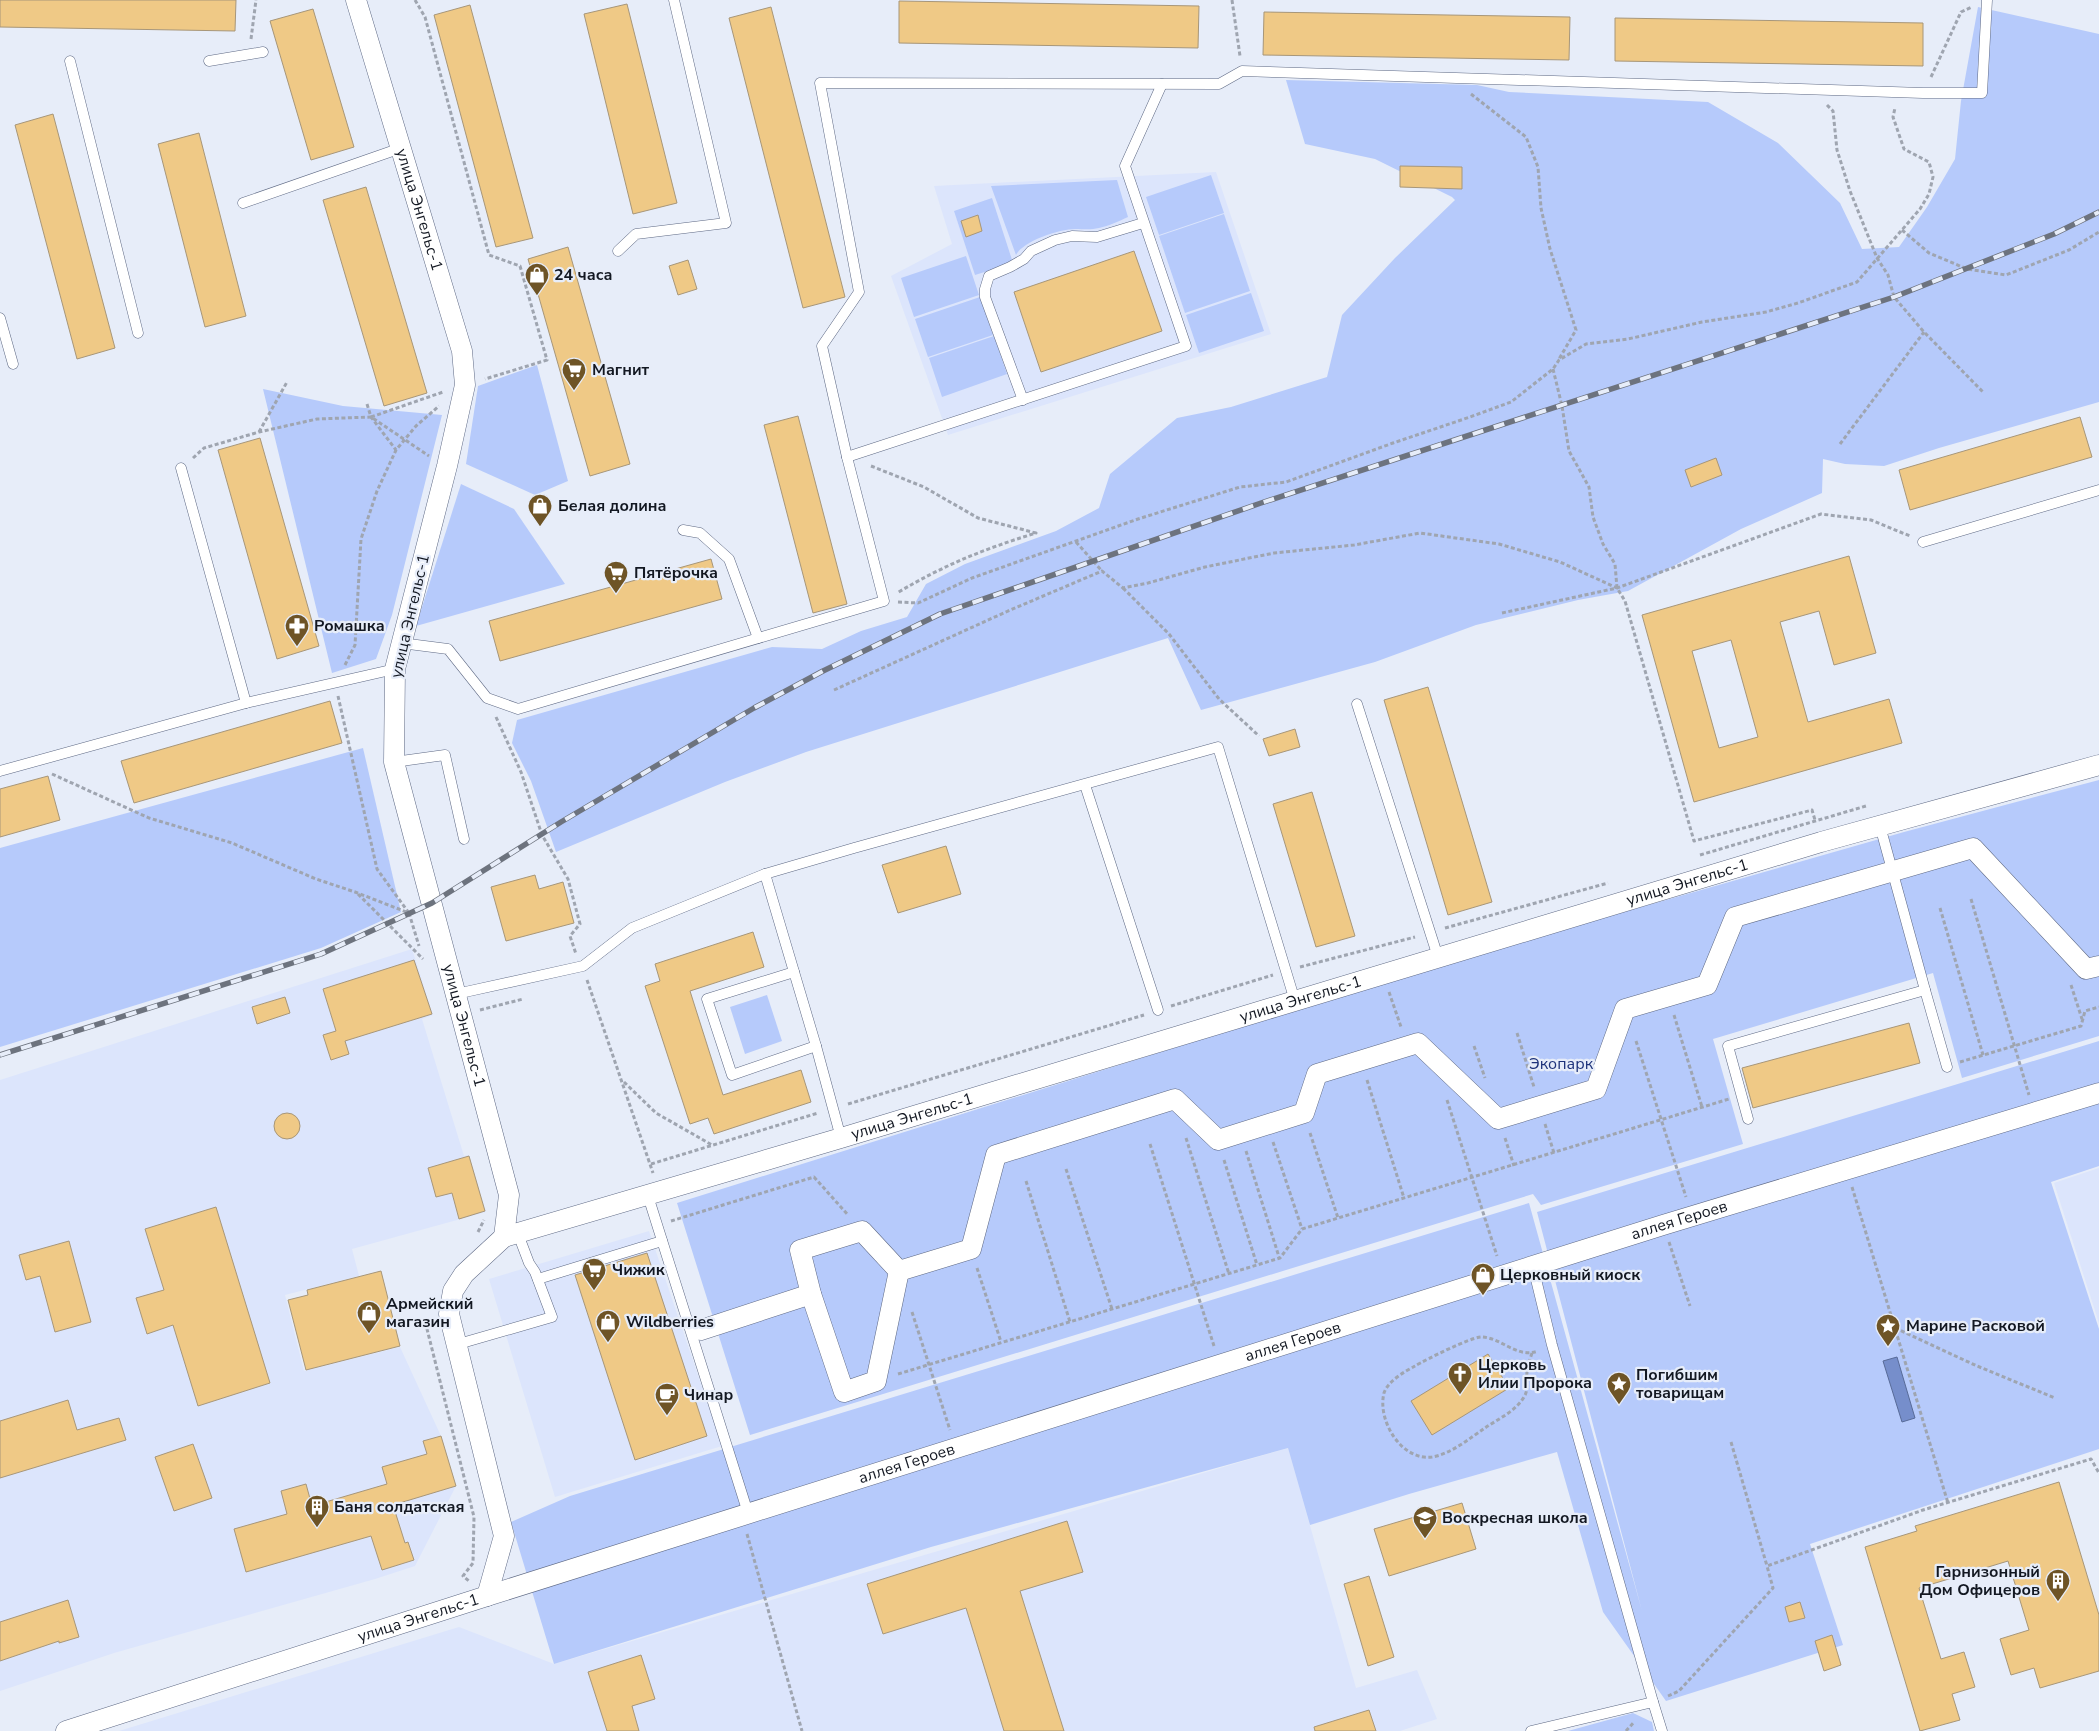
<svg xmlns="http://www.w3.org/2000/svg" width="2099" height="1731" font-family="'Nunito Sans',sans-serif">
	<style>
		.built { fill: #dce5fc }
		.green { fill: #b6cafb }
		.water { fill: #768ecb; stroke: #586b98 }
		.building { fill: #efc986; stroke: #a79679; fill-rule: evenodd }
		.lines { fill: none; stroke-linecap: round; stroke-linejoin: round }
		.lane-casing { stroke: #5e6984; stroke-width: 11 }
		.street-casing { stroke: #5e6984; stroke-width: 21 }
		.path { stroke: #9fa5b0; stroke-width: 3; stroke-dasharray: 4 2.5; stroke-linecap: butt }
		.lane { stroke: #fff; stroke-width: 10 }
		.street { stroke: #fff; stroke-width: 20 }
		.rail-casing { stroke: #6d737e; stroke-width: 5.5 }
		.rail { stroke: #e7edf9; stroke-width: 4; stroke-dasharray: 11; stroke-linecap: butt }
		.labels { text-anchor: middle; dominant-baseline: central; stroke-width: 4.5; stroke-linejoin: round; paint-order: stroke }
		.street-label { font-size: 16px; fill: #131822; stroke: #e7edf9 }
		.poi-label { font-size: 16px; font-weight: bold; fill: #131822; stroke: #e7edf9; text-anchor: start }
		.park-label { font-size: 16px; fill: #1e337b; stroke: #e7edf9 }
	</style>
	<rect width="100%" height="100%" fill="#e7edf9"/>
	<g class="built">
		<path d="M1216,172L1271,334L948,435L891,276L952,244L934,186Z"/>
		<path d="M412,949L433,1015L422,1019L464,1156L469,1155L486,1212L352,1249L359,1276L285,1295L304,1371L400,1347L441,1436L456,1486L415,1566L375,1579L114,1653L0,1691V1080Z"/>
		<path d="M2099,1168V1323L2054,1183Z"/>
		<path d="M649,1231L722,1446L555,1497L489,1279Z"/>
		<path d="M1288,1448L1356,1688L1417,1670L1437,1719L1400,1731H119L459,1627L554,1664Z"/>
	</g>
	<g class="green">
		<path d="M1978,7L2099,34V402L1939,448L1884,466L1845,464L1823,459L1822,493L1741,529L1628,591L1578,600L1476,625L1375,662L1201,710L1168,638L806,752L725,782L556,852L531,781L512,743L517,720L772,647L822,649L861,631L907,617L926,584L965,564L1056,531L1099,508L1110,474L1177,418L1231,407L1327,377L1342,315L1395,258L1455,200L1452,197L1375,159L1305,144L1286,80L1477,85L1509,92L1708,102L1778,143L1840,203L1862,249L1899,247L1927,207L1955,159L1961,101Z"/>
		<path d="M1211,175L1224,213L1159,235L1146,197Z"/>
		<path d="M1117,180L1128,217C1119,221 1109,226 1099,228C1091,230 1084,229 1075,229C1060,229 1023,241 1016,255L991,186Z"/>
		<path d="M992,198L1013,263L975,275L954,211Z"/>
		<path d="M1224,214L1250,291L1185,313L1159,236Z"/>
		<path d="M966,256L979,295L914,317L901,278Z"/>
		<path d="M1251,293L1264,331L1199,353L1186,315Z"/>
		<path d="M980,297L993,335L928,357L915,319Z"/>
		<path d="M994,336L1007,374L942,397L929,358Z"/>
		<path d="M537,365L568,481L535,495L466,464L478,386Z"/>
		<path d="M263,389L343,406L442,415L392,615L376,659L332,673Z"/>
		<path d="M461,484L514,509L565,584L416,626Z"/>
		<path d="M363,748L401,912L321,948L0,1047V848Z"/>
		<path d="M2099,780V1036L1962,1078L1933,973L1713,1039L1743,1144L1541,1205L1533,1194L750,1435L677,1203L1449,962L1904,832Z"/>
		<path d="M767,995L782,1041L745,1054L730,1007Z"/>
		<path d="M2099,1041V1166L2051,1182L2099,1329V1449L1810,1544L1843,1645L1666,1701L1603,1612L1557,1452L1409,1494L1310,1525L1288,1448L931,1547L554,1664L511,1522L570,1496L1529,1203L1642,1611L1537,1212Z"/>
		<path d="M1633,1713L1652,1722L1654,1731H1568Z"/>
	</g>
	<path class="water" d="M1897,1357L1915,1418L1902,1422L1883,1361Z"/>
	<g class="building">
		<path d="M0,0H236L235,31L0,27Z"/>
		<path d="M899,1L1199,6L1198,48L899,43Z"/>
		<path d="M627,4L677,203L633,214L584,14Z"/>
		<path d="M470,5L533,238L496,247L434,15Z"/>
		<path d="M771,7L845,297L803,308L729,18Z"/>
		<path d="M313,9L354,147L311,160L270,21Z"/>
		<path d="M1264,12L1570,17L1569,60L1263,55Z"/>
		<path d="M1615,18L1923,23V66L1615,61Z"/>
		<path d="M53,114L115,348L77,359L15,125Z"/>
		<path d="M199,133L246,316L205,327L158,144Z"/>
		<path d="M1400,166L1462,167V189L1400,187Z"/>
		<path d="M366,187L427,393L384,406L323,200Z"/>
		<path d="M978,215L982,231L966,237L961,221Z"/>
		<path d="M568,247L630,464L590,476L528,259Z"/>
		<path d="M1134,251L1162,331L1041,372L1014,292Z"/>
		<path d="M688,260L697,289L678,295L669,266Z"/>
		<path d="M798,416L847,604L813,613L764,425Z"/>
		<path d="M2080,417L2092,457L1910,510L1899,470Z"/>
		<path d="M260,438L319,646L277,659L218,450Z"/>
		<path d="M1716,458L1722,475L1691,487L1685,470Z"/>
		<path d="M1849,556L1876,653L1834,665L1819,611L1780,622L1808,722L1889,699L1902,743L1694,802L1642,615ZM1731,640L1758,737L1719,748L1692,651Z"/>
		<path d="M711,559L722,599L500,661L489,621Z"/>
		<path d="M1428,687L1492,902L1448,915L1384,700Z"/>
		<path d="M330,701L342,743L134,803L121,761Z"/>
		<path d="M1295,729L1300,747L1269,756L1263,739Z"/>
		<path d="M48,776L60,820L0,837V789Z"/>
		<path d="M1312,792L1355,936L1316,947L1273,804Z"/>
		<path d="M946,846L961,894L898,913L882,865Z"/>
		<path d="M535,875L539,889L563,882L574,923L506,941L491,887Z"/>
		<path d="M753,932L764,967L690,991L723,1095L801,1070L811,1102L714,1134L708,1118L690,1124L645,986L660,981L655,964Z"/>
		<path d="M414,960L432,1014L345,1041L349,1054L331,1060L323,1035L336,1031L323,989Z"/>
		<path d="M285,997L290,1013L257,1024L252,1007Z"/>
		<path d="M1909,1023L1920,1063L1753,1108L1742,1068Z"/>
		<circle cx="287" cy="1126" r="13"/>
		<path d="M469,1156L485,1211L459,1219L452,1193L436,1197L428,1168Z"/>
		<path d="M216,1207L270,1383L198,1406L173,1325L147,1334L136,1298L164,1290L145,1229Z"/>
		<path d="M69,1241L91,1322L55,1332L40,1276L26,1280L19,1255Z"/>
		<path d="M647,1253L707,1436L635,1460L575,1275Z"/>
		<path d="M381,1271L400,1346L306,1370L288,1300L308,1295L307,1290Z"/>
		<path d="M1488,1354L1509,1388L1432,1435L1411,1401Z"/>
		<path d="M68,1400L77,1430L119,1418L126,1440L0,1478V1421Z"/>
		<path d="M441,1436L456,1486L393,1505L405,1543L408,1542L414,1560L382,1570L371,1536L246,1572L234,1529L287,1514L281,1491L306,1484L312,1506L387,1484L382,1467L427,1454L423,1441Z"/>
		<path d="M193,1444L212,1498L174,1511L155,1457Z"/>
		<path d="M2059,1482L2099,1615V1671L2040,1688L2034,1668L2011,1675L2000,1639L2029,1630L2008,1561L1919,1588L1941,1659L1964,1652L1975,1687L1952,1694L1960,1720L1920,1731L1865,1547L1917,1531L1915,1526Z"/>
		<path d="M1462,1503L1476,1549L1389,1576L1374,1529Z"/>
		<path d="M1067,1521L1083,1572L1020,1591L1064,1731H1004L966,1608L883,1634L867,1584Z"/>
		<path d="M1369,1576L1394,1657L1368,1666L1344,1584Z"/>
		<path d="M68,1600L79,1637L59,1643V1641L0,1661V1622Z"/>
		<path d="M1800,1602L1805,1618L1789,1622L1785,1607Z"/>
		<path d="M1832,1635L1841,1665L1824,1671L1815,1641Z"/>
		<path d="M641,1655L655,1699L632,1706L639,1731H607L588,1672Z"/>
		<path d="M1369,1710L1376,1731H1315L1314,1727Z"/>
	</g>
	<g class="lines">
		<defs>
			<g id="lane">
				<path d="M70,61L138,333"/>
				<path d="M209,61L263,52"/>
				<path d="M243,203L401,148"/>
				<path d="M618,251L636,234L726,223L674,0"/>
				<path d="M0,318L13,364"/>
				<path d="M1023,400L985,297V289L989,276L1010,267L1024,259L1031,251L1055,240L1072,236L1097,237L1143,223"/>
				<path d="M847,457L1186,346L1125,166L1162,84"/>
				<path d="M181,468L246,703"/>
				<path d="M683,530L700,533L729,559L758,638"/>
				<path d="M1923,542L2099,490"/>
				<path d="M401,643L448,649L487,698L518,709L884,601L847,457L822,346L859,292L820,83L1219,84L1242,71L1923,93H1982L1987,0"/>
				<path d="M1357,704L1438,957"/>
				<path d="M394,762L445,755L464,839"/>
				<path d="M0,771L246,703L395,669"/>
				<path d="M1085,785L1158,1010"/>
				<path d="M765,874L816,1046"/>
				<path d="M794,972L707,999L732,1075L816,1046L841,1138"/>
				<path d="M1925,990L1947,1067"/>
				<path d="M456,994L583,966L632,928L765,874L854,848L1218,747L1295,1001"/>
				<path d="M1748,1119L1728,1046L1925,990L1880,826"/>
				<path d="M648,1196L748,1513"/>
				<path d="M1533,1267L1552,1345L1653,1702"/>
				<path d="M538,1279L662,1241"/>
				<path d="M455,1345L552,1317L535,1272L529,1263L518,1234"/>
				<path d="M1531,1731L1653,1702L1662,1731"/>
			</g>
			<g id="street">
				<path id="s1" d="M356,0L462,351L465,385L447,466L395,669L394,762L509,1195L504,1237L841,1138L1821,842L2099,765"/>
				<path d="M862,1231L899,1271L876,1381L844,1392L811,1294L800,1250Z"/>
				<path d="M899,1271L971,1249L996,1155L1175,1099L1218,1140L1304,1113L1317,1074L1418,1043L1498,1119L1596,1089L1625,1009L1707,985L1735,917L1973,848L2086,969L2099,966"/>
				<path d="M701,1330L811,1294"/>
				<path id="s2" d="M487,1596L1663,1225L2099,1093"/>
				<path id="s3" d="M66,1731L487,1596L504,1536L449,1314L453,1291L464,1274L504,1237"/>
			</g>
		</defs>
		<use href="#lane" class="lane-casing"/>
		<use href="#street" class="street-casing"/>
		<g class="path">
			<path d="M415,0L425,17L489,255L520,266L547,360L485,379"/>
			<path d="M1232,0L1240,56"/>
			<path d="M251,39L256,0"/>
			<path d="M1931,77L1961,12L1972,7"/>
			<path d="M1471,94L1526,137L1538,167L1541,208L1550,249L1576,330L1559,359"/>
			<path d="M1827,105L1833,111L1837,150L1850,191L1877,258L1888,275L1894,297L1924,332L1983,392"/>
			<path d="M1902,230L1929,253L1967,269L2006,275L2069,250L2099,232"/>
			<path d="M1553,369L1562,406L1569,451L1589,487L1593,517L1603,544L1615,564L1617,588L1625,601L1694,841L1812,810L1815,820"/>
			<path d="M367,404L371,417L396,450"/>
			<path d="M371,417L443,392"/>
			<path d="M259,432L287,382"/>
			<path d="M1840,444L1924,332"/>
			<path d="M193,458L204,448L259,432L317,419L371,417L429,456"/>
			<path d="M871,466L924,487L978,518L1036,533C984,549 944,565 897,593"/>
			<path d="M1076,542L1102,571"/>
			<path d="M1123,588L1169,634L1219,699L1259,736"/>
			<path d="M898,602L918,603L972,578L1138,519L1240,487L1286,482L1393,443L1470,417L1511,402L1553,369L1559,360L1586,344L1628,339L1702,322L1766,312L1798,303L1857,282L1920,209L1929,194L1933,177L1929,162L1904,149L1893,117L1895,108"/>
			<path d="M1502,613L1617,588L1821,514L1871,520L1910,536"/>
			<path d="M345,665L355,645L361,539L377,491L396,450L416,426L439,406"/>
			<path d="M834,690L1008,611L1102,571L1123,588L1148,583L1205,567L1274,553L1354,545L1420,533L1499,544L1560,562L1617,588"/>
			<path d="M338,696L377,869L409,913"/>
			<path d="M496,717L521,772L542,835L568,879L580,924L570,936L576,954"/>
			<path d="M52,774L149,818L232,843L316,879L355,892L409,913L419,946"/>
			<path d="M1700,855L1866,806"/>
			<path d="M358,894L423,959"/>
			<path d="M1971,899L2029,1095"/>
			<path d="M1940,908L1983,1055"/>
			<path d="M1445,928L1608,883"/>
			<path d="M1300,967L1415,937"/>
			<path d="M587,980L653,1173"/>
			<path d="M2071,985L2082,1019"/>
			<path d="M1389,992L1401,1027"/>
			<path d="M1171,1006L1273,975"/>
			<path d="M480,1010L523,999"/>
			<path d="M1674,1015L1702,1107"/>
			<path d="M1517,1033L1534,1087"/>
			<path d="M1636,1041L1686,1197"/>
			<path d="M1474,1046L1485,1078"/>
			<path d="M1960,1062L2081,1026L2085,1011L2099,1007"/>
			<path d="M1367,1080L1404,1198"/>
			<path d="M624,1082L656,1113L712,1145"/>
			<path d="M1447,1100L1497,1256"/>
			<path d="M848,1104L1144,1015"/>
			<path d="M1545,1124L1554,1153"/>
			<path d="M1310,1133L1338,1218"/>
			<path d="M1186,1138L1229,1274"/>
			<path d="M1505,1138L1514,1166"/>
			<path d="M1273,1142L1302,1229"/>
			<path d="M1150,1144L1214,1346"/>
			<path d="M1246,1151L1279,1257"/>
			<path d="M1224,1160L1257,1265"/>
			<path d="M651,1164L818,1113"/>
			<path d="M1066,1169L1112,1309"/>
			<path d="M1026,1181L1070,1322"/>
			<path d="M1852,1187L1948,1503"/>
			<path d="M671,1221L814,1177L848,1215"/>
			<path d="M478,1232L484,1220"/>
			<path d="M1669,1242L1690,1306"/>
			<path d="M977,1268L1001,1342"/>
			<path d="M912,1312L950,1430"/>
			<path d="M428,1322L427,1329L474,1517L473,1563L463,1576L469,1581"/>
			<path d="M1895,1328L1977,1366L2055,1398"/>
			<path d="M1532,1353C1530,1359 1528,1365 1527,1372C1526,1381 1529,1389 1524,1397C1516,1411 1498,1419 1485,1428C1470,1438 1451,1454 1432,1457C1401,1461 1377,1420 1384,1393C1388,1381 1404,1372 1415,1366C1427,1359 1469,1338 1481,1337C1501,1337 1517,1359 1538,1351"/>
			<path d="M898,1374L1280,1258L1302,1229L1729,1099"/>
			<path d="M1731,1442L1767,1566"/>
			<path d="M747,1534L802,1731"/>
			<path d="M1668,1696L1679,1691L1773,1588L1767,1566L1923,1510L2091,1459L2099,1473"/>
			<path d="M1626,1731L1634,1722"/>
		</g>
		<use href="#lane" class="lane"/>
		<use href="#street" class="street"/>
		<defs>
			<path id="rail" d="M0,1055L321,954L432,903L561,822L754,708L823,671L940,614L1261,503L1894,297L2054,234L2099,212"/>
		</defs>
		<use href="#rail" class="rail-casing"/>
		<use href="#rail" class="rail"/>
	</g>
	<defs>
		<symbol id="shop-pin" viewBox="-11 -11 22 30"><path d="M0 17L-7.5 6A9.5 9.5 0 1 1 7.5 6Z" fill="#6e5426" stroke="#e7edf9"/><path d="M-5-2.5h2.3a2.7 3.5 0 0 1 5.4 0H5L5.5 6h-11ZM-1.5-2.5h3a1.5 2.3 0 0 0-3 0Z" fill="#fff"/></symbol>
		<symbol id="supermarket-pin" viewBox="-11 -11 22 30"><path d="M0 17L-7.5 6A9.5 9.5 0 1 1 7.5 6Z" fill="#6e5426" stroke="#e7edf9"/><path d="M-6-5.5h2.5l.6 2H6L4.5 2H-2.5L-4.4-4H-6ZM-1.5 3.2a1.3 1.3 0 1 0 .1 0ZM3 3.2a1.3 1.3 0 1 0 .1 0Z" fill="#fff"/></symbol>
		<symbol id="pharmacy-pin" viewBox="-11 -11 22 30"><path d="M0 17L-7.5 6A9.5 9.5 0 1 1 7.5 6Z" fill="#6e5426" stroke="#e7edf9"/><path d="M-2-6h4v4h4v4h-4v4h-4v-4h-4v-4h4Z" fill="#fff"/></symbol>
		<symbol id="sight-pin" viewBox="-11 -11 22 30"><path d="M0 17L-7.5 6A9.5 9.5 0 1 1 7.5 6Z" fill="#6e5426" stroke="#e7edf9"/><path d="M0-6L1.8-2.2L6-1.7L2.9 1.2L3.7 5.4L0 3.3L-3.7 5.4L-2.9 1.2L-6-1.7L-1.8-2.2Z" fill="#fff"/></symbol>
		<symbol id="church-pin" viewBox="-11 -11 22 30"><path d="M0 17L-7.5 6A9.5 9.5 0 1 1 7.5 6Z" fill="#6e5426" stroke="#e7edf9"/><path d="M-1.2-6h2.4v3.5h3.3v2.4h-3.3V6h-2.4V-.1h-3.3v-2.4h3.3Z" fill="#fff"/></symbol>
		<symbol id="cafe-pin" viewBox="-11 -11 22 30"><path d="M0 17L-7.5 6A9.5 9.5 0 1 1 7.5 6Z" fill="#6e5426" stroke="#e7edf9"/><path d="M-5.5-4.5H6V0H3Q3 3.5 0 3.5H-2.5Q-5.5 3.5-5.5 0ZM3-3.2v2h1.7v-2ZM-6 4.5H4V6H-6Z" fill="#fff"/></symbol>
		<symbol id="building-pin" viewBox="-11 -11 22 30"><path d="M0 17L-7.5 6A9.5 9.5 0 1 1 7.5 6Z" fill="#6e5426" stroke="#e7edf9"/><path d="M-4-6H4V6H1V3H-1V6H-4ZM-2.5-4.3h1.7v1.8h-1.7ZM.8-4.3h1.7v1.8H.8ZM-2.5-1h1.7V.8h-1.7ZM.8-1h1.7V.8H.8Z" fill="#fff"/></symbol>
		<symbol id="school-pin" viewBox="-11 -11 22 30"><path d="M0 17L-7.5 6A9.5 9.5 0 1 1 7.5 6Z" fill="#6e5426" stroke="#e7edf9"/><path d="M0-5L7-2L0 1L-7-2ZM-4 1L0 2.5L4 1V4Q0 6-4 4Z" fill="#fff"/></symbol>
	</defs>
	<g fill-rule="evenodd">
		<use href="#shop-pin" x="523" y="261" width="28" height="38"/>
		<use href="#supermarket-pin" x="560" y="356" width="28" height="38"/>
		<use href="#shop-pin" x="526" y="492" width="28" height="38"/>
		<use href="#supermarket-pin" x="602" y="559" width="28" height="38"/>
		<use href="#pharmacy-pin" x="283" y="612" width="28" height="38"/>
		<use href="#supermarket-pin" x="580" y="1256" width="28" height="38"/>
		<use href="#shop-pin" x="1469" y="1261" width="28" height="38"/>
		<use href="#shop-pin" x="355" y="1299" width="28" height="38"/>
		<use href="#shop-pin" x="594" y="1308" width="28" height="38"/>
		<use href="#sight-pin" x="1874" y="1312" width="28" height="38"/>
		<use href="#church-pin" x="1446" y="1360" width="28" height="38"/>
		<use href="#sight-pin" x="1605" y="1370" width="28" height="38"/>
		<use href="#cafe-pin" x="653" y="1381" width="28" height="38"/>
		<use href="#building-pin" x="303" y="1493" width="28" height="38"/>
		<use href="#school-pin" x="1411" y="1504" width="28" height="38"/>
		<use href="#building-pin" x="2044" y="1567" width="28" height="38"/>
	</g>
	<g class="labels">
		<g class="street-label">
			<text stroke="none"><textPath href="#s1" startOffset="219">улица Энгельс-1</textPath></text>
			<text transform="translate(410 616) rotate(-77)">улица Энгельс-1</text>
			<text stroke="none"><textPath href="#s1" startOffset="2512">улица Энгельс-1</textPath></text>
			<text stroke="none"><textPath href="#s1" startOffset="2108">улица Энгельс-1</textPath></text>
			<text stroke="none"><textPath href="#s1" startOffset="1059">улица Энгельс-1</textPath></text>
			<text stroke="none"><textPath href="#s1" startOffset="1702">улица Энгельс-1</textPath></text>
			<text stroke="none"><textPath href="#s2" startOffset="1250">аллея Героев</textPath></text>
			<text stroke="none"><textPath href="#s2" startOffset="845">аллея Героев</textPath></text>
			<text stroke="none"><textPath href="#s2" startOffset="440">аллея Героев</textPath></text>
			<text stroke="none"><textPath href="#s3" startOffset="370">улица Энгельс-1</textPath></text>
		</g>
		<g class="poi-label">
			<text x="554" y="275">24 часа</text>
			<text x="592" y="370">Магнит</text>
			<text x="558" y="506">Белая долина</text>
			<text x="634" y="573">Пятёрочка</text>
			<text x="314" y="626">Ромашка</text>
			<text x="612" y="1270">Чижик</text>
			<text x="1500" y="1275">Церковный киоск</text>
			<text x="386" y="1304">Армейский<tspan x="386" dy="18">магазин</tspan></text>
			<text x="626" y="1322">Wildberries</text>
			<text x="1906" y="1326">Марине Расковой</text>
			<text x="1478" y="1365">Церковь<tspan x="1478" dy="18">Илии Пророка</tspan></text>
			<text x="1636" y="1375">Погибшим<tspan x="1636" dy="18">товарищам</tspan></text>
			<text x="684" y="1395">Чинар</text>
			<text x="334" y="1507">Баня солдатская</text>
			<text x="1442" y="1518">Воскресная школа</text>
			<text x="2040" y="1572" text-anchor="end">Гарнизонный<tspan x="2040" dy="18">Дом Офицеров</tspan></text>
		</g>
		<g class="park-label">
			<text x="1561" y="1064">Экопарк</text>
		</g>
	</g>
</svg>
